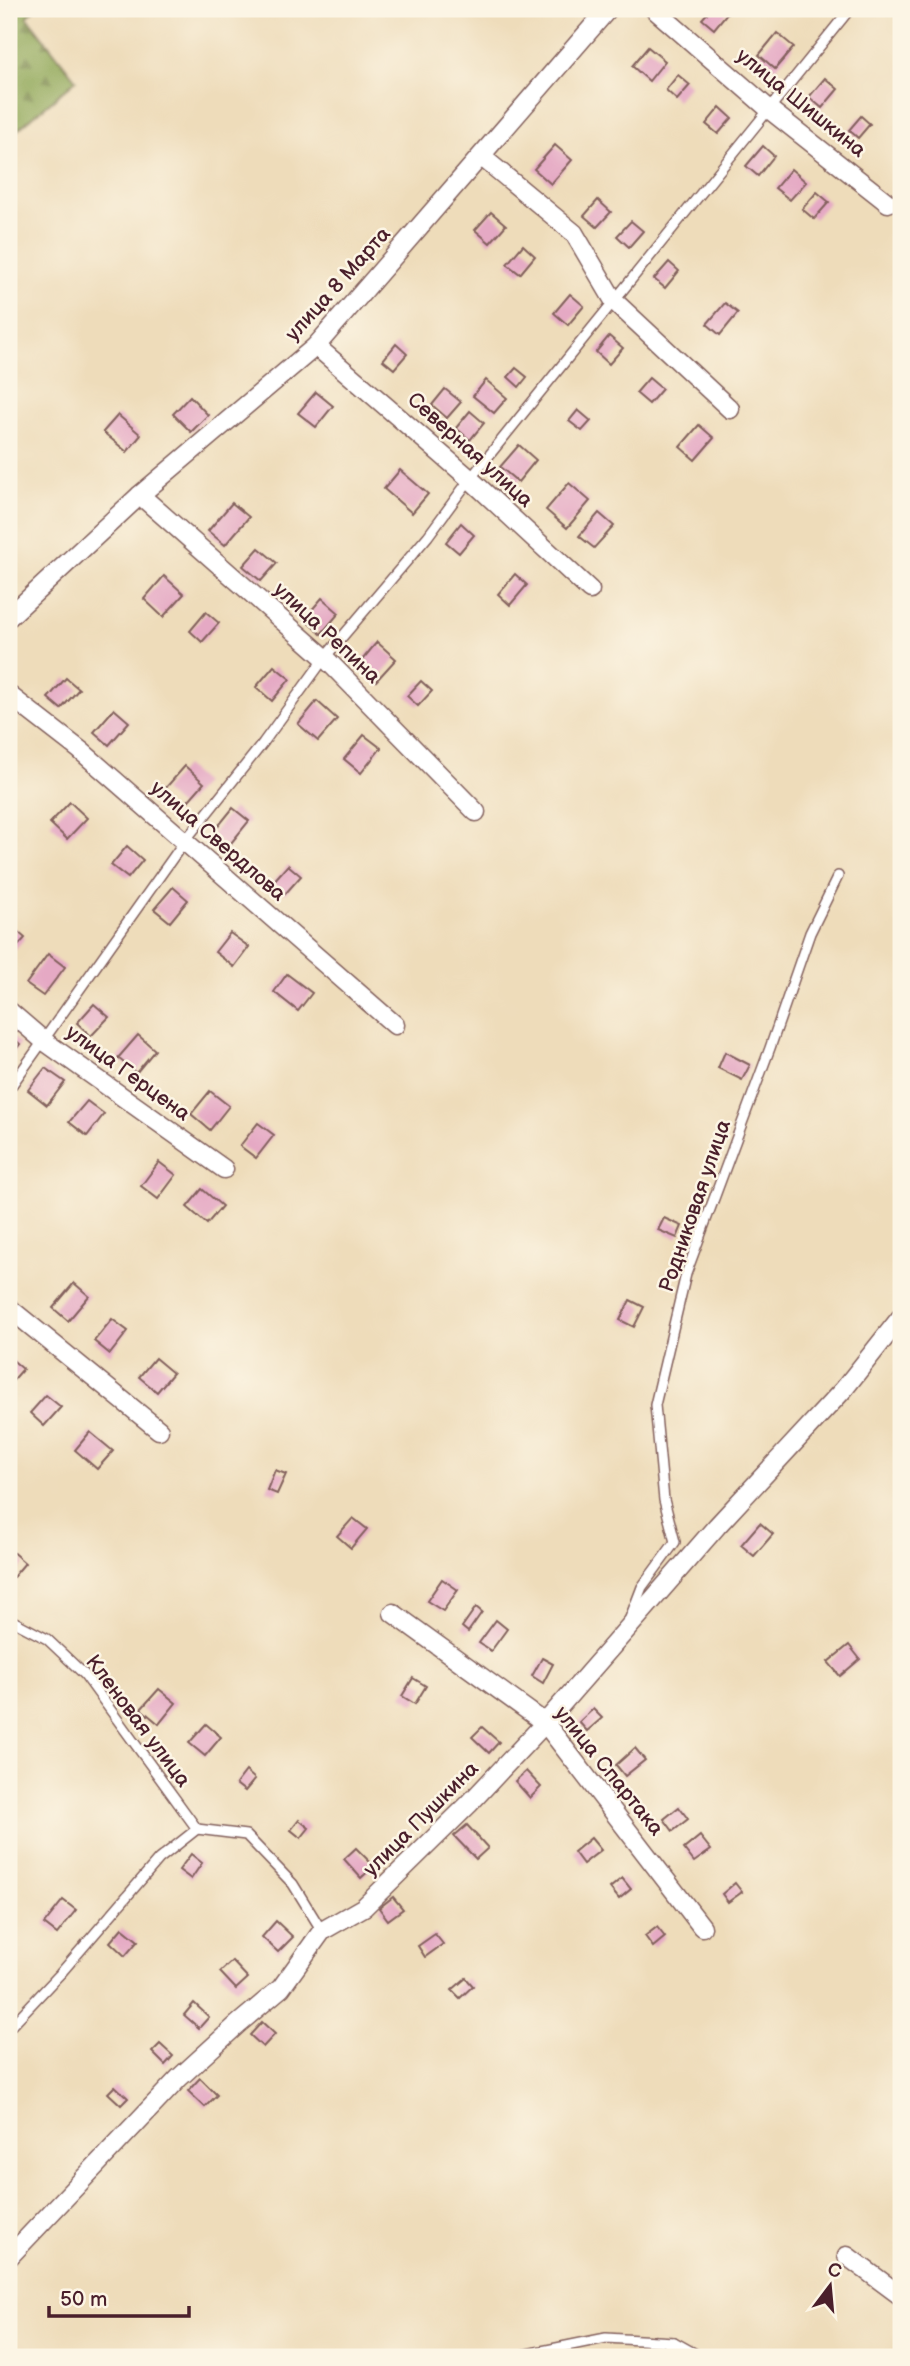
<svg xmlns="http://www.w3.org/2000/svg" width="910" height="2366" font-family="'Balsamiq Sans',sans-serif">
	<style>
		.forest { fill: url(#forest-firs); stroke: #6d6342; stroke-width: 2 }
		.building { fill: #e5a9c4 }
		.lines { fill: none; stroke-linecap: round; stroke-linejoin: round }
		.service-casing { stroke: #83615d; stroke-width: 12 }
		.minor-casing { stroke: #83615d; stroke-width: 21 }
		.service { stroke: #fff; stroke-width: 9 }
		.minor { stroke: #fff; stroke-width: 18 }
		.labels { text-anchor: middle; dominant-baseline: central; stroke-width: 5; stroke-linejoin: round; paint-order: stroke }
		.street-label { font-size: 21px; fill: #4a1f2b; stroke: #fcf5e5 }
	</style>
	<defs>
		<pattern id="forest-firs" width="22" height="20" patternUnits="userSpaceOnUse" patternTransform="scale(1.75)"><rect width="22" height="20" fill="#90a759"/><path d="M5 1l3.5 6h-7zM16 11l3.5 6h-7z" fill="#78874a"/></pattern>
	</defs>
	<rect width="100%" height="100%" fill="#fcf5e5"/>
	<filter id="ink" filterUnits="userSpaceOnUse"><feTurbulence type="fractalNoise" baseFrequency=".0143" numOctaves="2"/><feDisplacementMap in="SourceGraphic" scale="14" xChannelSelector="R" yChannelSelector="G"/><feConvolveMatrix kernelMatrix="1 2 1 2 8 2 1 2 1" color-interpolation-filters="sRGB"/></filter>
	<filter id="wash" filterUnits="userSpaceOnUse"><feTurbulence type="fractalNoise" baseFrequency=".00686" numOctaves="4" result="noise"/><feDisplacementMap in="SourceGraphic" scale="28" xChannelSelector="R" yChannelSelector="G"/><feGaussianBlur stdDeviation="1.57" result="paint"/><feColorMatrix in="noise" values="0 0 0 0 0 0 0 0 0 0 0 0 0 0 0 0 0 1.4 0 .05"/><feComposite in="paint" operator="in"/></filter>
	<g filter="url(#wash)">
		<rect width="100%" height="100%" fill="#eedcba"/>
		<path class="forest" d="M9,9H35L27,17L76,80L9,137Z"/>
		<g id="blocks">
			<g class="building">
				<path d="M711,9H724L728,12L714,29L702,19Z"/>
				<path d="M777,33L794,47L775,69L759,55Z"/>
				<path d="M648,47L665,61L649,81L632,66Z"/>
				<path d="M678,75L690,85L677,100L666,90Z"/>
				<path d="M825,78L838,89L822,108L809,97Z"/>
				<path d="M720,107L732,118L718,134L706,124Z"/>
				<path d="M861,116L870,124L858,138L849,130Z"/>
				<path d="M555,145L572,160L551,184L534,169Z"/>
				<path d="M763,146L774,156L758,176L746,166Z"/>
				<path d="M791,169L806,182L790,200L775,188Z"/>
				<path d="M817,192L829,202L814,219L802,209Z"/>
				<path d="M598,200L611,212L597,227L584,216Z"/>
				<path d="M491,212L506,225L490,243L475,230Z"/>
				<path d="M631,221L643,231L629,247L617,236Z"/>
				<path d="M523,245L535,256L520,274L507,264Z"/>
				<path d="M669,262L679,271L665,288L654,279Z"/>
				<path d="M570,294L584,306L568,325L554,313Z"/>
				<path d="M725,303L738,313L720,335L707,324Z"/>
				<path d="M609,336L623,348L609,364L596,352Z"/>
				<path d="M396,344L407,354L394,369L383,360Z"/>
				<path d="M516,368L527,377L519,387L508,377Z"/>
				<path d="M649,378L662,389L649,404L636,393Z"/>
				<path d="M486,380L507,398L494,413L473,396Z"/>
				<path d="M445,389L461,402L447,418L432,405Z"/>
				<path d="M316,392L333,406L316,427L298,413Z"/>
				<path d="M190,396L208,415L191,432L173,414Z"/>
				<path d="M578,410L591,421L582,431L569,421Z"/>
				<path d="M470,411L484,423L470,440L456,428Z"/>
				<path d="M118,415L141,435L127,452L103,432Z"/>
				<path d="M699,425L714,438L695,460L680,447Z"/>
				<path d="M519,445L536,460L518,482L500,467Z"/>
				<path d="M400,470L428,494L412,513L384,489Z"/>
				<path d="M569,483L590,501L567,528L546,510Z"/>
				<path d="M232,503L249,517L225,545L208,531Z"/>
				<path d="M599,513L614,526L594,548L579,536Z"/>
				<path d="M461,523L474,535L459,553L446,542Z"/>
				<path d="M259,548L277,563L261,581L243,566Z"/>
				<path d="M515,574L527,585L510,605L498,594Z"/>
				<path d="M164,576L184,594L163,617L144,599Z"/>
				<path d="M322,598L339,613L321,634L304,619Z"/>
				<path d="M206,612L219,623L202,642L190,631Z"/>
				<path d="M377,642L396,659L376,681L358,665Z"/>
				<path d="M274,666L290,679L272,701L256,687Z"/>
				<path d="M66,678L79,689L61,709L48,698Z"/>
				<path d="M421,681L432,691L418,706L407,696Z"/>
				<path d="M317,701L337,719L318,741L298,724Z"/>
				<path d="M114,709L129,722L109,745L94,732Z"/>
				<path d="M364,735L381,748L361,773L344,759Z"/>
				<path d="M185,766L204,783L182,808L163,791Z"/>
				<path d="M70,802L87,818L67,839L50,823Z"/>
				<path d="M233,808L249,821L227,848L211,835Z"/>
				<path d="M127,846L143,860L128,878L111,865Z"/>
				<path d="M288,865L301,876L285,894L272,883Z"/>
				<path d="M173,887L188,900L170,922L154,909Z"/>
				<path d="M9,924L25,938L9,956Z"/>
				<path d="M230,933L249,947L234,967L215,952Z"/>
				<path d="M48,954L65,967L43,996L26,984Z"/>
				<path d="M287,974L312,993L298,1011L274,992Z"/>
				<path d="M94,1004L109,1017L91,1036L77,1023Z"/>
				<path d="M9,1034L20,1044L9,1058Z"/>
				<path d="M138,1035L155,1050L136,1073L118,1058Z"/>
				<path d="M725,1052L750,1065L742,1080L718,1068Z"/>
				<path d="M45,1068L65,1082L47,1105L28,1090Z"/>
				<path d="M210,1091L229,1106L210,1130L191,1114Z"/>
				<path d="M87,1101L104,1114L87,1136L69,1122Z"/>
				<path d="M258,1123L274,1135L256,1158L240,1146Z"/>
				<path d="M159,1162L176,1175L158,1199L141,1186Z"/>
				<path d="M202,1189L222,1206L207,1224L187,1207Z"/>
				<path d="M664,1218L682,1226L677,1238L658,1230Z"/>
				<path d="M74,1283L89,1296L68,1321L53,1308Z"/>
				<path d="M630,1300L644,1307L634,1327L620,1320Z"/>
				<path d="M112,1319L128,1331L110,1354L94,1341Z"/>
				<path d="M9,1357L23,1369L9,1385Z"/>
				<path d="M155,1358L173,1373L157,1392L139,1377Z"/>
				<path d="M46,1395L61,1407L44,1426L30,1413Z"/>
				<path d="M90,1432L113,1451L97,1469L75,1450Z"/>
				<path d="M275,1470L286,1474L277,1494L267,1490Z"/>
				<path d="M353,1518L367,1529L351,1548L337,1536Z"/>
				<path d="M760,1523L773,1534L754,1556L741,1545Z"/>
				<path d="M9,1549L25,1563L9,1582Z"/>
				<path d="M442,1579L458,1590L443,1611L427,1601Z"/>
				<path d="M476,1607L482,1612L468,1632L462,1627Z"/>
				<path d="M496,1620L507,1629L491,1651L479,1643Z"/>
				<path d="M849,1645L860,1659L840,1676L828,1662Z"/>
				<path d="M542,1658L553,1664L543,1683L532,1676Z"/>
				<path d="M413,1678L426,1686L415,1704L402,1696Z"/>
				<path d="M159,1689L176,1703L159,1724L141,1709Z"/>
				<path d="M593,1709L602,1718L587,1731L579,1722Z"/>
				<path d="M206,1724L221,1737L205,1756L189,1743Z"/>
				<path d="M482,1727L499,1742L489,1753L472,1737Z"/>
				<path d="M635,1748L645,1760L625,1776L616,1765Z"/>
				<path d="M246,1771L255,1779L245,1791L236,1784Z"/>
				<path d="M526,1771L541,1787L530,1798L515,1781Z"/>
				<path d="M679,1807L688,1819L673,1831L664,1819Z"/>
				<path d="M299,1820L309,1828L301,1838L291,1830Z"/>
				<path d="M467,1825L488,1848L476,1859L454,1836Z"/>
				<path d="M700,1836L711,1850L694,1862L684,1849Z"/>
				<path d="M591,1838L601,1850L583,1864L574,1852Z"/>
				<path d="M356,1848L374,1866L361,1878L344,1859Z"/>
				<path d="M191,1854L202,1863L191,1879L179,1870Z"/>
				<path d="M622,1878L631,1889L619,1899L610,1888Z"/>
				<path d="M735,1883L742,1892L728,1902L722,1894Z"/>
				<path d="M393,1897L403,1909L388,1920L379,1908Z"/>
				<path d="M63,1900L76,1910L57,1934L44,1924Z"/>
				<path d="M276,1921L293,1937L278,1952L262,1937Z"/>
				<path d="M657,1927L665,1937L653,1947L645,1936Z"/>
				<path d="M122,1928L138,1941L125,1956L110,1942Z"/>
				<path d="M435,1934L443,1944L425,1957L418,1946Z"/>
				<path d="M232,1961L248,1978L236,1989L220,1972Z"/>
				<path d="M466,1978L473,1986L460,1998L452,1990Z"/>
				<path d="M194,2003L209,2017L199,2028L184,2015Z"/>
				<path d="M262,2022L275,2034L263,2047L250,2035Z"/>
				<path d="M160,2044L173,2056L165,2065L152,2052Z"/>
				<path d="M200,2078L217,2095L205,2107L188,2091Z"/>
				<path d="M115,2086L128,2098L121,2105L108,2093Z"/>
			</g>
		</g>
	</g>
	<g filter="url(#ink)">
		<use href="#blocks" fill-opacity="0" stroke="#83615d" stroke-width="2"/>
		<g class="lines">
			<defs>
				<g id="service">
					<path d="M9,1089L184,842L263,743L326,656L428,536L470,479L850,9"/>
					<path d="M630,1618L642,1587L675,1542L664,1500L655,1405L686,1274L770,1048L810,933L838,876"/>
					<path d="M9,1619L47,1639L85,1675L197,1829"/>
					<path d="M9,2028L60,1974L159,1859L197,1829L246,1835L293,1884L322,1931"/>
					<path d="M512,2357L606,2338L674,2342L701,2357"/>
					<path d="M661,2357L674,2342"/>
				</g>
				<g id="minor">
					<path d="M654,9L770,110L888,203"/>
					<path d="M482,157L574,233L614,301L730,409"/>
					<path d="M316,346L470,479L590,590"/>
					<path d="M140,495L325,658L476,812"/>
					<path d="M9,617L140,495L316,346L608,9"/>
					<path d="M9,695L80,750L395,1025"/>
					<path d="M9,1011L44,1041L224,1169"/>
					<path d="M9,1308L159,1430"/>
					<path d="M393,1613L545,1723L702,1927"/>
					<path d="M847,2256L901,2296"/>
					<path d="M9,2257L179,2078L238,2024L281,1988L322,1931L364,1907L469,1804L545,1723L717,1526L844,1389L901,1317"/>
				</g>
			</defs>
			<use href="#service" class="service-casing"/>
			<use href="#minor" class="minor-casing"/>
			<use href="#service" class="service"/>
			<use href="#minor" class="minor"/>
		</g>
	</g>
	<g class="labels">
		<g class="street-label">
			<text transform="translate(801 103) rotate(39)">улица Шишкина</text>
			<text transform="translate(338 284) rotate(-48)">улица 8 Марта</text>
			<text transform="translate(470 450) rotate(42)">Северная улица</text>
			<text transform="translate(327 633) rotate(43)">улица Репина</text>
			<text transform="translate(218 841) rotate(41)">улица Свердлова</text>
			<text transform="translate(128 1073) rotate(36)">улица Герцена</text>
			<text transform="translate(695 1206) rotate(-71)">Родниковая улица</text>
			<text transform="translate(138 1721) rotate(53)">Кленовая улица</text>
			<text transform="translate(609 1771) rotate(51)">улица Спартака</text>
			<text transform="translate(421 1819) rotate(-45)">улица Пушкина</text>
		</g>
	</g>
	<rect width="910" height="2366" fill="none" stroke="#fcf5e5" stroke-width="35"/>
	<g transform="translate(830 2286) rotate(16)" stroke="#fcf5e5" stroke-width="5" paint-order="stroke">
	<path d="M0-5L12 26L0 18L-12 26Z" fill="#4a1f2b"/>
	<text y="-10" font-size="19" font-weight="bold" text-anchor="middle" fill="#4a1f2b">С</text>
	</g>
	<path d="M49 2306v10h140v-10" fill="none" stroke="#4a1f2b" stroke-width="3.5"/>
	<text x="60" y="2306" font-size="21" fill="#4a1f2b" stroke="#fcf5e5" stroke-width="5" paint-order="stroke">50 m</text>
</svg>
